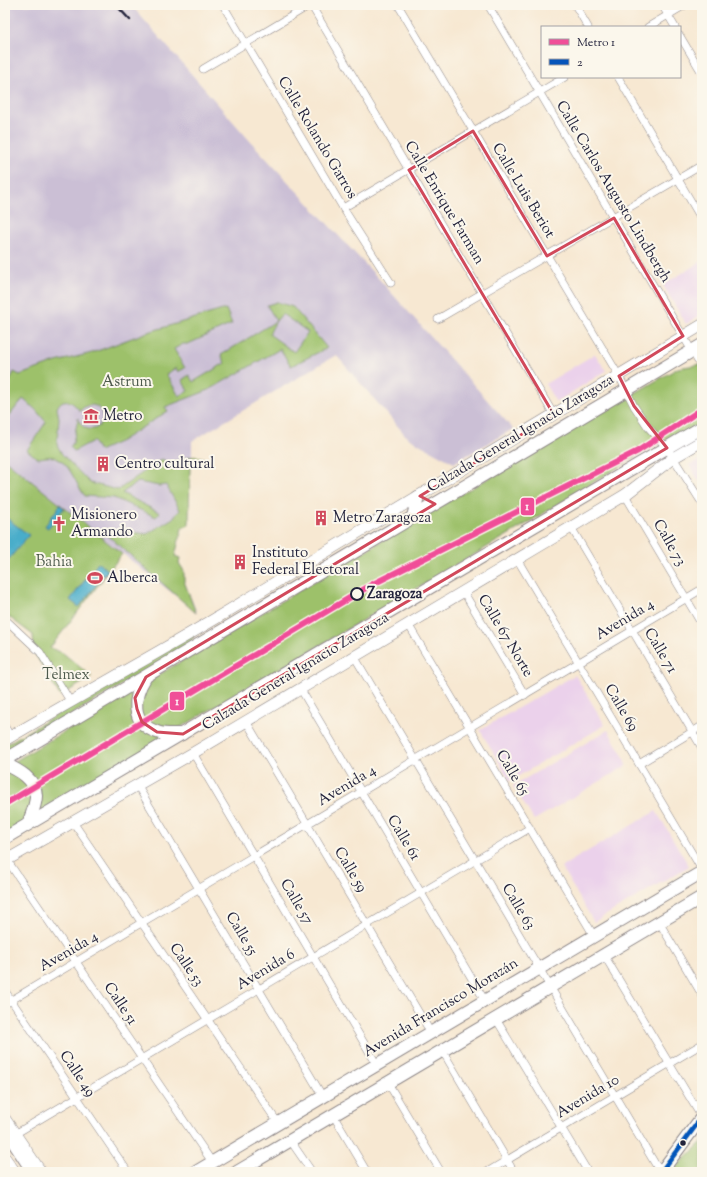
<svg xmlns="http://www.w3.org/2000/svg" width="707" height="1177" font-family="'Sorts Mill Goudy',serif">
	<style>
		.built { fill: #ebd1eb }
		.industrial { fill: #cbbfd5 }
		.green { fill: #9dc16b; stroke: #607253 }
		.water { fill: #4aadca; stroke: #366882 }
		.lines { fill: none; stroke-linecap: round; stroke-linejoin: round }
		.street-casing { stroke: #8c8586; stroke-width: 8 }
		.secondary-casing { stroke: #8c8586; stroke-width: 12 }
		.primary-casing { stroke: #8c8586; stroke-width: 14 }
		.street { stroke: #fff; stroke-width: 7 }
		.secondary { stroke: #fff; stroke-width: 11 }
		.primary { stroke: #fff; stroke-width: 12 }
		.rail { stroke: #22223b; stroke-width: 2.5 }
		.bus-1-casing { stroke: #fbf7ec; stroke-width: 8 }
		.bus-1 { stroke: #0554ba; stroke-width: 5 }
		.metro-1-casing { stroke: #fbf7ec; stroke-width: 9 }
		.metro-1 { stroke: #f04e98; stroke-width: 6 }
		.marked { fill: none; stroke: #d1495b; stroke-width: 3; stroke-linejoin: round }
		.stop-dot { fill: #fbf7ec; stroke: #22223b; stroke-width: 2 }
		.bus-dot { fill: #22223b; stroke: #fbf7ec; stroke-width: 1.5 }
		.labels { text-anchor: middle; dominant-baseline: central; stroke-width: 4; stroke-linejoin: round; paint-order: stroke }
		.street-label { font-size: 15px; fill: #22223b; stroke: #fbf7ec }
		.park-label { font-size: 15px; fill: #4d5a4c; stroke: #fbf7ec }
		.poi-label { font-size: 15px; fill: #22223b; stroke: #fbf7ec; text-anchor: start }
		.stop-label { font-size: 15px; font-weight: bold; fill: #22223b; stroke: #fbf7ec; text-anchor: start }
		.line-badge { stroke: #fbf7ec; stroke-width: 1.5 }
		.badge-label { font-size: 11px; text-anchor: middle; font-weight: bold; fill: #fff }
	</style>
	<rect width="100%" height="100%" fill="#fbf7ec"/>
	<filter id="ink" filterUnits="userSpaceOnUse"><feTurbulence type="fractalNoise" baseFrequency=".025" numOctaves="2"/><feDisplacementMap in="SourceGraphic" scale="8" xChannelSelector="R" yChannelSelector="G"/><feConvolveMatrix kernelMatrix="1 2 1 2 8 2 1 2 1" color-interpolation-filters="sRGB"/></filter>
	<filter id="wash" filterUnits="userSpaceOnUse"><feTurbulence type="fractalNoise" baseFrequency=".012" numOctaves="4" result="noise"/><feDisplacementMap in="SourceGraphic" scale="16" xChannelSelector="R" yChannelSelector="G"/><feGaussianBlur stdDeviation="0.9" result="paint"/><feColorMatrix in="noise" values="0 0 0 0 0 0 0 0 0 0 0 0 0 0 0 0 0 1.4 0 .05"/><feComposite in="paint" operator="in"/></filter>
	<g filter="url(#wash)">
		<rect width="100%" height="100%" fill="#f7e8d2"/>
		<g class="built">
			<path d="M702,261V298L699,300L702,306V314L686,324L663,285Z"/>
			<path d="M595,354L606,371L556,402L545,384Z"/>
			<path d="M702,458V485L689,465Z"/>
			<path d="M575,675L605,725L510,781L480,730Z"/>
			<path d="M608,730L626,761V766L534,820L513,786Z"/>
			<path d="M656,811L689,866L594,922L561,867Z"/>
		</g>
		<path class="industrial" d="M5,5H131L250,141L379,279L513,429L454,463L408,438L336,355L192,441V464L189,467L188,525L182,528L175,556L180,558L178,563L184,571V581L197,613L5,460Z"/>
		<g class="green">
			<path d="M277,302L293,307L327,348L291,366L280,349L209,390L165,407L168,411L121,441L99,451L93,441L74,451L70,447L73,443L78,418C82,433 100,433 103,418C102,404 88,401 80,411C74,403 63,394 57,408L59,418L57,445L62,454L90,483L118,490L162,459L172,465C180,458 193,454 204,458L190,467L189,525L182,528L175,556L180,558L179,563L184,571V581L196,613L105,533L116,534L124,531L147,534L173,518L180,510L166,485L159,486L138,482L122,493L160,513L156,517L114,498L85,496C75,484 71,464 56,458C52,455 42,458 37,458L27,450L46,422L35,409L23,399L5,421V391L14,372L20,375L56,362L92,353L145,333L226,309L232,324L188,344H183L174,349L185,368L178,372L176,368L166,374L179,396L188,391L182,380L189,375L193,382L225,363L221,355L276,321L269,334L294,352L308,332L282,314L276,321L267,305Z"/>
			<path d="M702,364V422L695,428L651,447L523,526L164,737L5,834V767L420,518L678,368Z"/>
			<path d="M5,460L122,554L50,648L63,653L92,677L60,696L34,652L33,635L5,614Z"/>
			<path d="M195,633L191,642L177,652L5,754V745Z"/>
			<path d="M702,1142V1165L700,1172H680L675,1168Z"/>
		</g>
		<g class="water">
			<path d="M60,505L64,508L48,528L45,526Z"/>
			<path d="M5,517L29,535L9,559L5,556Z"/>
			<path d="M98,563L108,570L79,607L70,600Z"/>
		</g>
	</g>
	<g filter="url(#ink)">
		<g class="lines">
			<defs>
				<g id="street">
					<path d="M223,5L343,208L391,283"/>
					<path d="M311,5L554,415"/>
					<path d="M398,5L619,376L634,406L648,427L667,448L702,503"/>
					<path d="M488,5L702,368"/>
					<path d="M575,5L588,27"/>
					<path d="M662,5L675,27"/>
					<path d="M648,27L685,5"/>
					<path d="M680,36L702,73"/>
					<path d="M203,69L310,5"/>
					<path d="M618,77L702,220"/>
					<path d="M343,208L565,77"/>
					<path d="M438,319L702,165"/>
					<path d="M625,495L702,625"/>
					<path d="M571,527L702,748"/>
					<path d="M517,559L702,870"/>
					<path d="M463,591L525,695"/>
					<path d="M5,619L40,652L70,701"/>
					<path d="M408,624L594,936"/>
					<path d="M354,656L660,1172"/>
					<path d="M300,688L485,1001"/>
					<path d="M246,721L431,1033"/>
					<path d="M5,727L11,737"/>
					<path d="M193,753L377,1065"/>
					<path d="M639,764L702,726"/>
					<path d="M137,785L323,1097"/>
					<path d="M73,822L278,1123"/>
					<path d="M7,860L212,1162"/>
					<path d="M659,922L702,995"/>
					<path d="M604,955L702,1118"/>
					<path d="M5,991L128,1172"/>
					<path d="M5,1004L702,589"/>
					<path d="M496,1019L588,1172"/>
					<path d="M442,1050L514,1172"/>
					<path d="M388,1083L441,1172"/>
					<path d="M333,1115L367,1172"/>
					<path d="M15,1134L530,828"/>
					<path d="M290,1140L312,1172"/>
					<path d="M487,1172L702,1044"/>
				</g>
				<g id="secondary">
					<path d="M5,740C74,699 144,661 213,620L702,325"/>
					<path d="M5,861L193,753L625,495L673,458L702,441"/>
					<path d="M5,1119L41,1172"/>
					<path d="M5,1158L15,1172"/>
				</g>
				<g id="primary">
					<path d="M413,517L418,497"/>
					<path d="M145,678C133,697 130,723 157,732C164,735 174,734 182,734"/>
					<path d="M5,760L702,345"/>
					<path d="M5,764C18,770 36,779 36,796C36,805 31,816 28,824"/>
					<path d="M5,838L702,427"/>
					<path d="M5,1129L33,1172"/>
					<path d="M196,1172L702,872"/>
					<path d="M237,1172L702,897"/>
					<path d="M661,1172L702,1117"/>
				</g>
			</defs>
			<use href="#street" class="street-casing"/>
			<use href="#secondary" class="secondary-casing"/>
			<use href="#primary" class="primary-casing"/>
			<use href="#street" class="street"/>
			<use href="#secondary" class="secondary"/>
			<use href="#primary" class="primary"/>
			<path class="rail" d="M116,5L130,20"/>
			<defs>
				<path id="bus-1" d="M661,1172L702,1117"/>
			</defs>
			<use href="#bus-1" class="bus-1-casing"/>
			<use href="#bus-1" class="bus-1"/>
			<defs>
				<path id="metro-1" d="M5,804L371,585L638,451L702,409"/>
			</defs>
			<use href="#metro-1" class="metro-1-casing"/>
			<use href="#metro-1" class="metro-1"/>
		</g>
	</g>
	<path class="marked" d="M473,131L547,256L614,218L683,336L619,376L634,406L667,448L183,734L157,732L142,722L137,709L135,698L146,677L435,504L420,496L554,415L409,170Z"/>
	<defs>
		<symbol id="museum-bare" viewBox="-9 -9 18 18"><path d="M0-6L6-3V-2H-6V-3ZM-5-1h2V3h-2ZM-1-1h2V3h-2ZM3-1h2V3H3ZM-6 4H6V6H-6Z" fill="#d1495b" stroke="#fbf7ec" stroke-width="2.5" paint-order="stroke"/></symbol>
		<symbol id="building-bare" viewBox="-9 -9 18 18"><path d="M-4-6H4V6H1V3H-1V6H-4ZM-2.5-4.3h1.7v1.8h-1.7ZM.8-4.3h1.7v1.8H.8ZM-2.5-1h1.7V.8h-1.7ZM.8-1h1.7V.8H.8Z" fill="#d1495b" stroke="#fbf7ec" stroke-width="2.5" paint-order="stroke"/></symbol>
		<symbol id="church-bare" viewBox="-9 -9 18 18"><path d="M-1.2-6h2.4v3.5h3.3v2.4h-3.3V6h-2.4V-.1h-3.3v-2.4h3.3Z" fill="#d1495b" stroke="#fbf7ec" stroke-width="2.5" paint-order="stroke"/></symbol>
		<symbol id="stadium-bare" viewBox="-9 -9 18 18"><path d="M0-5a6.5 5 0 1 0 0 10a6.5 5 0 1 0 0-10ZM-3.5-1.8h7v3.6h-7Z" fill="#d1495b" stroke="#fbf7ec" stroke-width="2.5" paint-order="stroke"/></symbol>
	</defs>
	<g fill-rule="evenodd">
		<use href="#museum-bare" x="80" y="405" width="22" height="22"/>
		<use href="#building-bare" x="92" y="453" width="22" height="22"/>
		<use href="#building-bare" x="310" y="507" width="22" height="22"/>
		<use href="#church-bare" x="48" y="513" width="22" height="22"/>
		<use href="#building-bare" x="229" y="551" width="22" height="22"/>
		<use href="#stadium-bare" x="84" y="567" width="22" height="22"/>
	</g>
	<circle class="stop-dot" cx="357" cy="594" r="6"/>
	<circle class="bus-dot" cx="683" cy="1143" r="3.5"/>
	<g class="labels">
		<g class="street-label">
			<text transform="translate(317 138) rotate(59)">Calle Rolando Garros</text>
			<text transform="translate(523 191) rotate(59)">Calle Luis Beriot</text>
			<text transform="translate(613 192) rotate(59)">Calle Carlos Augusto Lindbergh</text>
			<text transform="translate(444 203) rotate(59)">Calle Enrique Farman</text>
			<text transform="translate(521 434) rotate(-31)">Calzada General Ignacio Zaragoza</text>
			<text transform="translate(669 543) rotate(60)">Calle 73</text>
			<text transform="translate(625 620) rotate(-31)">Avenida 4</text>
			<text transform="translate(505 636) rotate(59)">Calle 67 Norte</text>
			<text transform="translate(660 651) rotate(59)">Calle 71</text>
			<text transform="translate(296 672) rotate(-31)">Calzada General Ignacio Zaragoza</text>
			<text transform="translate(621 708) rotate(59)">Calle 69</text>
			<text transform="translate(512 773) rotate(59)">Calle 65</text>
			<text transform="translate(347 786) rotate(-31)">Avenida 4</text>
			<text transform="translate(403 838) rotate(59)">Calle 61</text>
			<text transform="translate(350 870) rotate(59)">Calle 59</text>
			<text transform="translate(296 902) rotate(59)">Calle 57</text>
			<text transform="translate(518 907) rotate(59)">Calle 63</text>
			<text transform="translate(241 934) rotate(59)">Calle 55</text>
			<text transform="translate(69 952) rotate(-30)">Avenida 4</text>
			<text transform="translate(186 965) rotate(56)">Calle 53</text>
			<text transform="translate(266 970) rotate(-31)">Avenida 6</text>
			<text transform="translate(120 1004) rotate(56)">Calle 51</text>
			<text transform="translate(441 1008) rotate(-31)">Avenida Francisco Morazán</text>
			<text transform="translate(77 1074) rotate(56)">Calle 49</text>
			<text transform="translate(588 1097) rotate(-31)">Avenida 10</text>
		</g>
		<g class="park-label">
			<text x="127" y="382">Astrum</text>
			<text x="54" y="562">Bahia</text>
			<text x="66" y="675">Telmex</text>
		</g>
		<g class="poi-label">
			<text x="103" y="416">Metro</text>
			<text x="115" y="464">Centro cultural</text>
			<text x="71" y="515">Misionero<tspan x="71" dy="17">Armando</tspan></text>
			<text x="333" y="518">Metro Zaragoza</text>
			<text x="252" y="553">Instituto<tspan x="252" dy="17">Federal Electoral</tspan></text>
			<text x="107" y="578">Alberca</text>
		</g>
		<g class="stop-label">
			<text x="367" y="594">Zaragoza</text>
		</g>
	</g>
	<g class="line-badge">
		<rect x="520" y="497" width="15" height="19" rx="4" fill="#f04e98"/>
		<rect x="169" y="691" width="16" height="20" rx="4" fill="#f04e98"/>
	</g>
	<g class="badge-label">
		<text x="527" y="510">1</text>
		<text x="177" y="705">1</text>
	</g>
	<rect width="707" height="1177" fill="none" stroke="#fbf7ec" stroke-width="20"/>
	<rect x="541" y="26" width="140" height="52" fill="#fbf7ec" stroke="#a4a2a5"/>
	<rect x="549" y="39" width="20" height="6" fill="#f04e98" stroke="#a4a2a5"/>
	<text x="577" y="46" font-size="12" fill="#22223b">Metro 1</text>
	<rect x="549" y="59" width="20" height="6" fill="#0554ba" stroke="#a4a2a5"/>
	<text x="577" y="66" font-size="12" fill="#22223b">2</text>
</svg>
